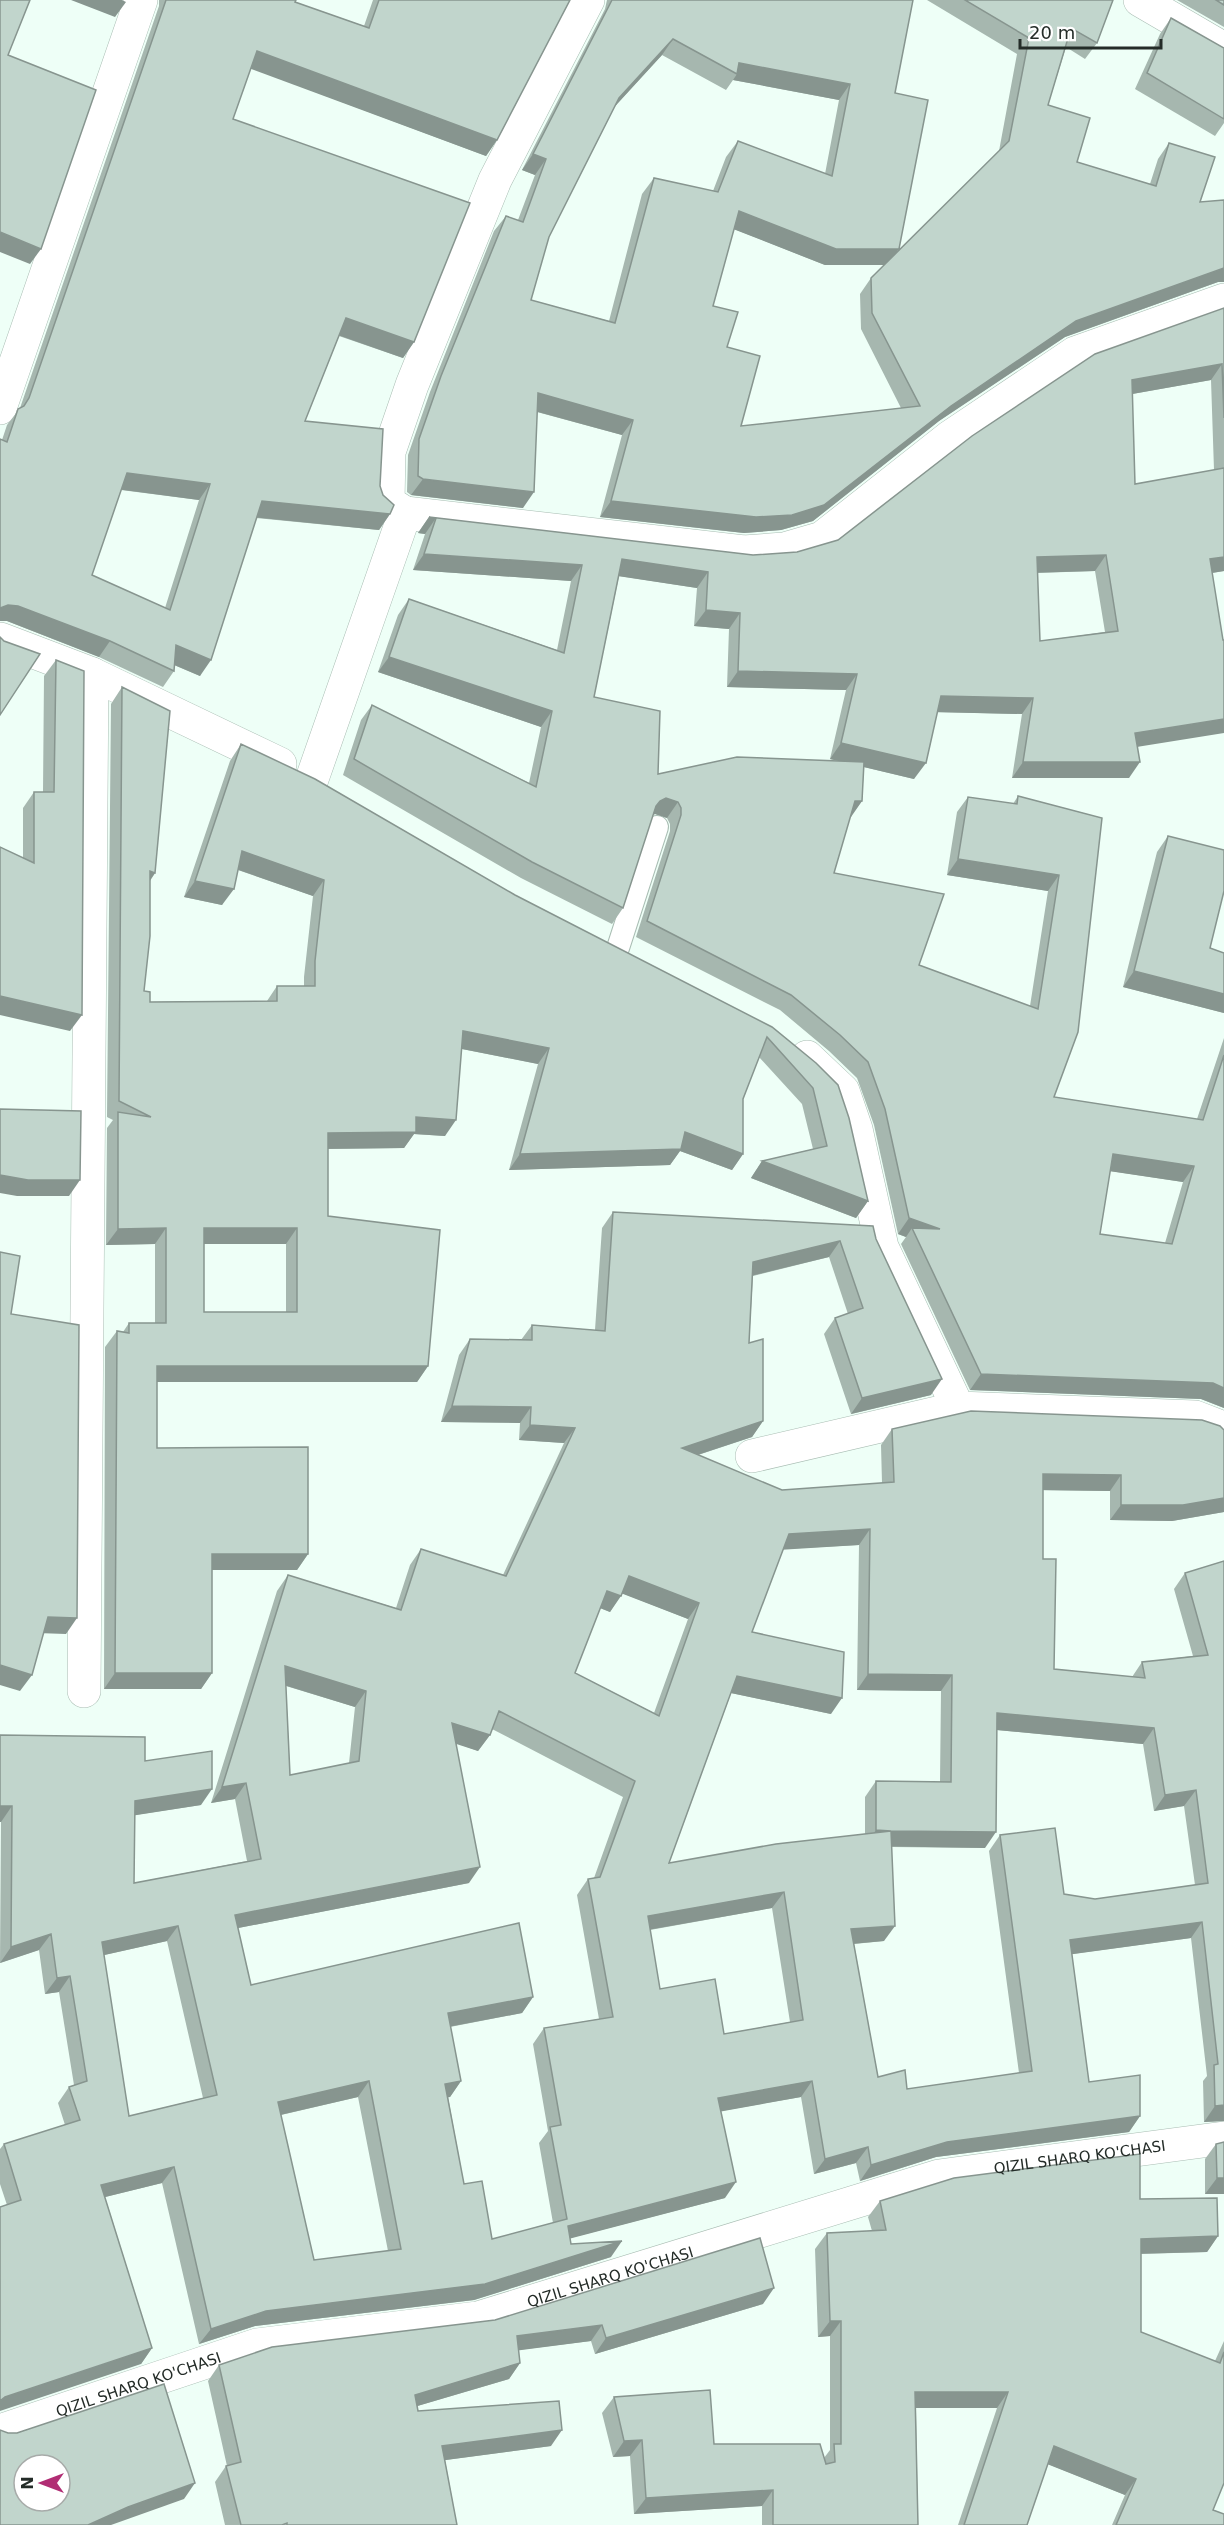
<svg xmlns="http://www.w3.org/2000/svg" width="1224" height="2525" font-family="'DejaVu Sans',sans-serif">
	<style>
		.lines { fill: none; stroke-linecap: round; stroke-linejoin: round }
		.service-casing { stroke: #a9bdb3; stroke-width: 24 }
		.minor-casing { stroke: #a9bdb3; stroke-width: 34 }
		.service { stroke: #fff; stroke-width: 22 }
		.minor { stroke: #fff; stroke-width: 33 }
		.wall { fill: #a6b7af; fill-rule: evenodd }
		.shaded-wall { fill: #87958f }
		.building { fill: #c1d5cc; stroke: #87958f; stroke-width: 1.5; fill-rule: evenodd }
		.labels { text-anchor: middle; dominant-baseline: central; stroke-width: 6; stroke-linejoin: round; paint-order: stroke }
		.street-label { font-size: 15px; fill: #242c28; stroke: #fff }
	</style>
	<rect width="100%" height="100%" fill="#eefff7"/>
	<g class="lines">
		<defs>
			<path id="service" d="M618,948L657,827"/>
			<g id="minor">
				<path d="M1140,0L1224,49"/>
				<path d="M0,408L141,0"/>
				<path d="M405,513L744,552L784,549L822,538L950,437L1075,353L1224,300"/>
				<path d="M0,639L92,674L280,764"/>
				<path d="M312,779L405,513L388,502L389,452L412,385L495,180L588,0"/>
				<path d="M807,1057L843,1091L856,1129L882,1247L958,1408L1195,1417L1221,1427L1224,1432"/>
				<path d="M752,1456L958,1408"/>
				<path d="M84,1691L92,674"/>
				<path id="s1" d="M0,2431L257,2345L478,2318L939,2176L1224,2138"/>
			</g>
		</defs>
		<use href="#service" class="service-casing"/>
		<use href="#minor" class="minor-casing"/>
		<use href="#service" class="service"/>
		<use href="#minor" class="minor"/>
	</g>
	<g class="wall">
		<path d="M159,0H296L295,2L364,26L373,0H570L497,140L486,156L251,68L233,119L414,342L403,358L339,336L305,421L380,486L383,495L390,514L379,530L256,518L200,676L174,665V671L163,687L99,657L7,621L2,440L7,425L20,408L159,6ZM121,490L199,500L165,608L92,575Z"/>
		<path d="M607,0H913L895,93L896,254L999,151L1017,54L927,0H1113L1097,43L1085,59L1066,47L1048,105L1077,162L1150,184L1158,159L1169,143L1200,202L1218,282L1065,337L939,421L813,521L781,530L744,533L600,517L622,435L537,412L523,508L411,495L407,492L408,455L430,392L494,231L506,216L518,220L535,175L522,170L605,9ZM662,55L726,90L733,80L839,100L825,174L738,141L726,157L713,191L654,178L642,194L609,321L531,300L549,237L615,106ZM734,229L825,265H885L871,278L860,294L861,329L901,408L741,426L727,347L713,306Z"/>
		<path d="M1177,0H1224V27Z"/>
		<path d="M1171,18L1224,48V123L1215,136L1135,89L1160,34Z"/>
		<path d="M1224,308V571L1212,573L1138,747L1129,778H1012L1022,714L937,712L914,779L864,767L862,801L850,817L834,873L919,965L1030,1006L1048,891L947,875L957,812L968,797L1013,804L1018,796L1102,818L1054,1097L1197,1119L1224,1038V1408L1201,1399L970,1390L901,1244L906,1237L898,1234L874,1125L857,1078L829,1051L780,1010L636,937L670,831V824L667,818L655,814L653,815L623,908L612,924L521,878L343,775L361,720L372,705L529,783L541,727L378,672L398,615L409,599L557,650L571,581L413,570L425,534L418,533L429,517L753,555L797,552L838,540ZM1211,380L1214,470L1135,484L1132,394ZM1095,571L1105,632L1040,641L1037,573ZM619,576L697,588L694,626L729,629L727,687L846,690L830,759L839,761L658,774L594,697ZM1110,1171L1183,1182L1165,1243L1100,1234Z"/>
		<path d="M56,660L70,1031L23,858V808L34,792H43L44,676Z"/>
		<path d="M122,687L155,873L150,881L144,991L150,1002L267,1001L277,986H304V977L313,896L238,870L222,905L184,897L230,761L241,744L515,895L816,1063L868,1201L856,1218L751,1178L762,1161L813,1149L802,1104L759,1057L743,1099V1154L732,1170L680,1151L670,1165L509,1170L538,1064L462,1049L445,1136L414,1134L404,1148L328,1149V1216L428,1366L417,1382H157V1448L308,1554L297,1570H212V1673L201,1689H104L105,1347L117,1331L123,1332L129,1323H155V1244L106,1245L107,1128L113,1120L107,1117L111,704ZM204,1244H286V1312H204Z"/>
		<path d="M1168,836L1210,948L1224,953V1013L1123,987L1157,852Z"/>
		<path d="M613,1212L876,1239L931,1395L851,1414L824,1334L835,1318L848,1314L829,1257L753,1276L749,1343L763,1421L752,1437L698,1455L782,1490L882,1483L881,1445L892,1429L1224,1430V1512L1172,1521L1110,1520V1491L1043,1490V1559L1054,1669L1132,1677L1142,1662L1193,1656L1174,1589L1185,1573L1224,1561V2121L1204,2122L1203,2081L1207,2076L1191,1938L1072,1954L1089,2082L1140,2116L1129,2132L936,2157L860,2181L856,2163L814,2174L801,2097L721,2111L725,2198L570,2238L571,2244L611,2257L474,2300L255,2326L199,2344L162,2183L105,2197L152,2348L141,2364L7,2205L0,2184V2149L4,2144L65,2125L58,2103L69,2087L74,2085L59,1992L45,1994L39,1950L0,1963L1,1822H0V1735L145,1761L201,1805L135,1815L134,1883L247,1861L235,1799L211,1803L277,1591L288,1575L396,1608L410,1565L421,1549L503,1575L564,1443L519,1440L520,1423L441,1422L459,1355L470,1339L521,1340L532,1325L595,1330L602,1228ZM859,1545L857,1690L941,1691L940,1782L876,1781L865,1797V1834L669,1863L731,1693L831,1714L752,1632L783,1549ZM622,1593L688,1619L654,1713L575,1673L600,1608L610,1612ZM286,1686L355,1707L349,1763L290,1775ZM492,1729L623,1797L594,1878L588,1879L577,1895L599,2019L544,2028L533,2044L548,2131L539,2143L553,2223L492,2239L464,2184L448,2097H450L461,2081L450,2027L522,2013L533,1997L251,1985L238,1928L469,1883L456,1743L478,1751L490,1735ZM997,1730L1143,1744L1154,1811L1184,1806L1195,1885L1095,1899L1064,1894L1000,1835L989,1851L1019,2073L907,2089L878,2077L854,1944L884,1941L892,1847L985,1848ZM772,1908L790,2022L724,2034L660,1989L650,1930ZM167,1941L203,2098L129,2116L104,1955ZM358,2097L388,2251L314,2260L281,2115Z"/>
		<path d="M1216,2144L1224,2194H1205V2159Z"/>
		<path d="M1140,2199L1218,2236L1207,2252L1141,2254V2332L1215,2361L1224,2341V2483L1213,2510L1224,2525H1112L1125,2495L1048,2464L1027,2525H958L997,2408H916L918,2525H762V2506L634,2514L630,2456L613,2457L602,2413L614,2397L714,2444L824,2458L830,2450V2336L818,2337L815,2249L827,2233L872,2231L868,2217L880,2201Z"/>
		<path d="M763,2304L595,2354L591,2341L518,2350L520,2363L509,2379L417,2406L418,2411L551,2446L445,2460L457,2525H225L215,2482L226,2466H227L208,2381L219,2365Z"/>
	</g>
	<g class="shaded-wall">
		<path d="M71,0H122L126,2L115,17Z"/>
		<path d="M673,39L662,55L608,114L619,98Z"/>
		<path d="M257,51L497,140L486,156L246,67Z"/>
		<path d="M739,63L850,84L839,100L733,80L737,74Z"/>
		<path d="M533,154L546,159L535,175L522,170Z"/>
		<path d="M739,211L899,249L888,265H825L728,227Z"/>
		<path d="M0,232L41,249L30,264L0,252Z"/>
		<path d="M1224,268V282H1218L1065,337L939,421L813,521L781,530L744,533L600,517L611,501L951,406L1076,321Z"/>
		<path d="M346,318L414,342L403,358L335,334Z"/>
		<path d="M1222,364L1211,380L1121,396L1132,380Z"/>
		<path d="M538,393L633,420L622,435L527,409Z"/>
		<path d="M127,473L210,484L199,500L116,489Z"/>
		<path d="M423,479L534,492L523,508L411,495Z"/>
		<path d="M262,501L390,514L379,530L251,517Z"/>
		<path d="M429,517L436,518L425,534L418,533Z"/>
		<path d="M424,554L582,565L571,581L413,570Z"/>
		<path d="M1106,555L1095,571L1026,573L1037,557Z"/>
		<path d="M1224,557V571L1199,575L1210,559Z"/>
		<path d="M622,559L708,572L697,588L611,575Z"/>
		<path d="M8,605L18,606L110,641L99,657L7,621H0V608Z"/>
		<path d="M706,610L740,613L729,629L694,626Z"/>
		<path d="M176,645L211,660L200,676L165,661Z"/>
		<path d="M389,657L552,711L541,727L378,672Z"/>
		<path d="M738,671L857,674L846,690L727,687Z"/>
		<path d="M941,696L1033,698L1022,714L930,712Z"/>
		<path d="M1224,719V733L1124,749L1135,733Z"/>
		<path d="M841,743L926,763L914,779L830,759Z"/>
		<path d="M1023,762H1140L1129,778H1012Z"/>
		<path d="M666,798L678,802L667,818L655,814L648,817L660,801Z"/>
		<path d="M855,801H862L851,817H844Z"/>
		<path d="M242,851L324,880L313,896L230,867Z"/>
		<path d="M958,859L1059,875L1048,891L947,875Z"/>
		<path d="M150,871L155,873L144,889Z"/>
		<path d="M195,881L234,889L222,905L184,897Z"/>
		<path d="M1134,971L1224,994V1013L1123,987Z"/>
		<path d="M0,996L82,1015L70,1031L0,1015Z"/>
		<path d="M463,1031L549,1048L538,1064L452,1047Z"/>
		<path d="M416,1117L456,1120L445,1136L414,1134L404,1148L317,1149L328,1133Z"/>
		<path d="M685,1132L743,1154L732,1170L680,1151L670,1165L509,1170L520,1154Z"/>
		<path d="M1113,1154L1194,1166L1183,1182L1102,1170Z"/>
		<path d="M762,1161L868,1201L856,1218L751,1178Z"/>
		<path d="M0,1175L80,1180L69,1196H17L0,1193Z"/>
		<path d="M909,1218L940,1229L912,1228L906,1237L898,1234Z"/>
		<path d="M166,1228L155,1244L106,1245L118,1229Z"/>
		<path d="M204,1228H297L286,1244H193Z"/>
		<path d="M840,1241L829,1257L742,1278L753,1262Z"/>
		<path d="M157,1366H428L417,1382H145Z"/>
		<path d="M981,1374L1213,1383L1224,1388V1408L1201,1399L970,1390Z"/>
		<path d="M942,1379L931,1395L851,1414L862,1398Z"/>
		<path d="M452,1406L531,1407L520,1423L441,1422Z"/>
		<path d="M763,1421L752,1437L670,1464L682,1448Z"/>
		<path d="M530,1425L575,1428L564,1443L519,1440Z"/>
		<path d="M1043,1474L1121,1475L1110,1491L1032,1490Z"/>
		<path d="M1224,1498V1512L1172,1521L1110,1520L1121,1505Z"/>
		<path d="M870,1529L859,1545L778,1550L789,1534Z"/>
		<path d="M212,1554H308L297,1570H201Z"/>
		<path d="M629,1576L699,1603L688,1619L618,1592Z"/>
		<path d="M607,1591L621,1596L610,1612L595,1606Z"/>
		<path d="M48,1617L77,1618L66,1634L37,1633Z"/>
		<path d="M0,1665L32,1675L20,1691L0,1685Z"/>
		<path d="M285,1666L366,1691L355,1707L274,1682Z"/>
		<path d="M115,1673H212L201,1689H104Z"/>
		<path d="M868,1674L952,1675L941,1691L857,1690Z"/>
		<path d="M737,1676L842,1698L831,1714L726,1692Z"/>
		<path d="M997,1713L1154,1728L1143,1744L986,1729Z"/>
		<path d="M452,1723L490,1735L478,1751L441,1739Z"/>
		<path d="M246,1783L235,1799L211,1803L222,1787Z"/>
		<path d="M212,1789L201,1805L124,1817L135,1801Z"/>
		<path d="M1196,1790L1184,1806L1154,1811L1165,1795Z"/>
		<path d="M0,1806H12L1,1822H0Z"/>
		<path d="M876,1830L996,1832L985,1848L865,1846Z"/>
		<path d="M480,1867L469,1883L223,1931L235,1915Z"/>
		<path d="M784,1892L772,1908L636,1932L648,1916Z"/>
		<path d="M1202,1922L1191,1938L1059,1956L1070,1940Z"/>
		<path d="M178,1926L167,1941L91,1958L102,1942Z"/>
		<path d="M895,1926L884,1941L840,1945L851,1929Z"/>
		<path d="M51,1934L39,1950L0,1963L11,1947Z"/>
		<path d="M70,1976L59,1992L45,1994L57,1978Z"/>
		<path d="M533,1997L522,2013L437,2029L448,2013Z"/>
		<path d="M369,2081L358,2097L267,2118L278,2102Z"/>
		<path d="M461,2081L450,2097L434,2100L445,2084Z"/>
		<path d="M812,2081L801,2097L707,2114L718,2098Z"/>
		<path d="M1224,2105V2121L1204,2122L1215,2106Z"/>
		<path d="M1140,2116L1129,2132L936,2157L860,2181L871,2165L947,2142Z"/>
		<path d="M868,2147L856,2163L814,2174L825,2159Z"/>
		<path d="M174,2167L162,2183L89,2201L101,2185Z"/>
		<path d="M1217,2178H1224V2194H1205Z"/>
		<path d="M736,2182L725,2198L557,2242L568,2226Z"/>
		<path d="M1218,2236L1207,2252L1129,2254L1141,2239Z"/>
		<path d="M622,2241L611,2257L474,2300L255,2326L199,2344L211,2329L266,2311Z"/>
		<path d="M774,2288L763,2304L595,2354L606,2338Z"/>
		<path d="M830,2321H841L830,2336L818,2337Z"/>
		<path d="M602,2325L591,2341L506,2352L517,2336Z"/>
		<path d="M152,2348L141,2364L0,2411V2401L5,2397Z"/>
		<path d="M520,2363L509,2379L404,2410L415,2395Z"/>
		<path d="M915,2392H1008L997,2408H904Z"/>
		<path d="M562,2430L551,2446L431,2462L442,2446Z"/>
		<path d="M642,2440L630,2456L613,2457L624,2441Z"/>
		<path d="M1054,2446L1136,2479L1125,2495L1042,2462Z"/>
		<path d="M195,2483L184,2499L111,2525H88L128,2507Z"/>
		<path d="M773,2490L762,2506L634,2514L646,2498Z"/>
	</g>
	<g class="building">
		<path d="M0,0H30L8,55L96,90L41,249L0,232Z"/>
		<path d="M166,0H296L295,2L369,28L379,0H570L497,140L257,51L233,119L470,203L414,342L346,318L305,421L383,429L380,486L383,495L394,505L390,514L262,501L211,660L176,645L174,671L110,641L18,606L8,605L0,608V439L7,442L18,409L24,406L29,398ZM127,473L210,484L170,610L92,575Z"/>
		<path d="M612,0H913L895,93L928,100L899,249H836L739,211L713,306L738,312L727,347L760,356L741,426L920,406L872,313L871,278L1009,141L1029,38L965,0H1113L1097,43L1071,28L1048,105L1090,118L1077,162L1156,186L1169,143L1215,157L1200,202L1224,200V268L1076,321L951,406L824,505L792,515L756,517L611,501L633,420L538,393L534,492L423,479L418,476L419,439L441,376L506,216L523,222L546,159L533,154ZM673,39L737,74L739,63L850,84L832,176L738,141L718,192L654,178L615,323L531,300L549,237L619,98Z"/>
		<path d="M1216,0H1224V5Z"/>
		<path d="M1171,18L1224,48V119L1147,73Z"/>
		<path d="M1224,308V418L1222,364L1132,380L1135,484L1224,468V557L1210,559L1223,640H1224V719L1135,733L1140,762H1023L1033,698L941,696L926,763L841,743L857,674L738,671L740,613L706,610L708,572L622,559L594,697L660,711L658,774L737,757L864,762L862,801H855L834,873L944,894L919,965L1038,1009L1059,875L958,859L968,797L1017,804L1018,796L1102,818L1078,1032L1054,1097L1203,1120L1224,1055V1388L1213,1383L981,1374L912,1228L940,1229L909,1218L885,1109L868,1062L840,1035L791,995L647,921L681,815V808L678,802L666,798L660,801L656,806L623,908L532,862L354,759L372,705L536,787L552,711L389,657L409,599L564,653L582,565L424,554L436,518L429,517L753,555L797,552L838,540L972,436L1095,354ZM1106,555L1118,631L1040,641L1037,557ZM1113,1154L1194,1166L1172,1244L1100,1234Z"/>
		<path d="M0,637L4,641L40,654L0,715Z"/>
		<path d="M56,660L84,671L82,1015L0,996V847L34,863V792H54Z"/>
		<path d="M122,687L170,711L155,873L150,871V936L144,991L150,992V1002L277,1001V986H315V961L324,880L242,851L234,889L195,881L241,744L315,779L515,895L772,1027L816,1063L838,1085L849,1118L868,1201L762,1161L827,1146L813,1088L767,1037L743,1099V1154L685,1132L681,1149L520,1154L549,1048L463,1031L456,1120L416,1117V1132L328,1133V1216L440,1230L428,1366H157V1448L308,1447V1554H212V1673H115L117,1331L129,1333V1323H166V1228L118,1229V1112L151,1117L119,1101ZM204,1228H297V1312H204Z"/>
		<path d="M1168,836L1224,850V891L1210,948L1224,953V994L1134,971Z"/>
		<path d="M0,1109L81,1111L80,1180H28L0,1175Z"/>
		<path d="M613,1212L873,1226L876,1239L942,1379L862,1398L835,1318L863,1308L840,1241L753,1262L749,1343L763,1339V1421L682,1448L782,1490L894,1482L892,1429L971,1411L1202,1420L1220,1426L1224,1430V1498L1183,1505H1121V1475L1043,1474V1559H1056L1054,1669L1145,1678L1142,1662L1208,1655L1185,1573L1224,1561V2105L1215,2106L1214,2065L1218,2064L1202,1922L1070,1940L1089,2082L1140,2075V2116L947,2142L871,2165L868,2147L825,2159L812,2081L718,2098L736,2182L568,2226L571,2244L622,2241L485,2284L266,2311L211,2329L174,2167L101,2185L152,2348L5,2397L0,2401V2207L21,2200L4,2144L80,2120L69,2087L87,2081L70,1976L57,1978L51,1934L11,1947L12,1806H0V1735L145,1737V1761L212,1751V1789L135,1801L134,1883L261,1859L246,1783L222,1787L288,1575L401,1610L421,1549L506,1576L575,1428L530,1425L531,1407L452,1406L470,1339L532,1340V1325L605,1331ZM870,1529L868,1674L952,1675L951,1782L876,1781V1830L891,1831L776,1844L669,1863L737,1676L842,1698L844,1652L752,1632L789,1534ZM629,1576L699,1603L659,1716L575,1673L607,1591L621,1596ZM285,1666L366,1691L359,1761L290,1775ZM499,1711L635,1781L600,1877L588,1879L613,2017L544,2028L561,2125L550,2127L567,2219L492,2239L482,2181L464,2184L445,2084L461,2081L448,2013L533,1997L519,1923L251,1985L235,1915L480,1867L452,1723L490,1735ZM997,1713L1154,1728L1165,1795L1196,1790L1208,1883L1095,1899L1064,1894L1055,1828L1000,1835L1032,2071L907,2089L905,2070L878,2077L851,1929L895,1926L891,1831L996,1832ZM784,1892L803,2020L724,2034L715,1979L660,1989L648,1916ZM178,1926L217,2095L129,2116L102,1942ZM369,2081L401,2249L314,2260L278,2102Z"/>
		<path d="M0,1252L20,1256L11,1314L79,1325L77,1618L48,1617L32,1675L0,1665Z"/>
		<path d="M1224,2142V2178H1217L1216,2144Z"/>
		<path d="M1140,2154V2199L1217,2198L1218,2236L1141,2239V2332L1220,2363L1224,2352V2483L1213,2510L1224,2514V2525H1116L1136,2479L1054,2446L1027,2525H964L1008,2392H915L918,2525H773V2490L646,2498L642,2440L624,2441L614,2397L710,2390L714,2444H820L826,2464L835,2462L834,2444H841V2321H830L827,2233L886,2230L880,2201L954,2178Z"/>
		<path d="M760,2238L774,2288L606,2338L602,2325L517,2336L520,2363L415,2395L418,2411L559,2401L562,2430L442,2446L457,2525H287V2523L282,2525H241L226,2466L241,2462L219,2365L272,2347L495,2320Z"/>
		<path d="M164,2384L195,2483L128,2507L88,2525H0V2430L8,2433H17ZM24,2465H60V2501H24Z"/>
	</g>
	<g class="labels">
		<g class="street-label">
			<text stroke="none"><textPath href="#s1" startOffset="1118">QIZIL SHARQ KO'CHASI</textPath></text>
			<text stroke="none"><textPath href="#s1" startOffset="632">QIZIL SHARQ KO'CHASI</textPath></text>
			<text stroke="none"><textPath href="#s1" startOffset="146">QIZIL SHARQ KO'CHASI</textPath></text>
		</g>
	</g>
	<g transform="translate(42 2483) rotate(270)"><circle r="28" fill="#ffffff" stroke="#a7aba9" stroke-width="1.5"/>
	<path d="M0-4.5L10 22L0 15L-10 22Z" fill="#b12d74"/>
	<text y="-9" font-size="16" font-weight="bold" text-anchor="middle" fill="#242c28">N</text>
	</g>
	<path d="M1020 39v9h141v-9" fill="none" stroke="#242c28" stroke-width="3"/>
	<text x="1029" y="39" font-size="18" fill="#242c28" stroke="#ffffff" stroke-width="4.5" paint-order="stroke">20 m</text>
</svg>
